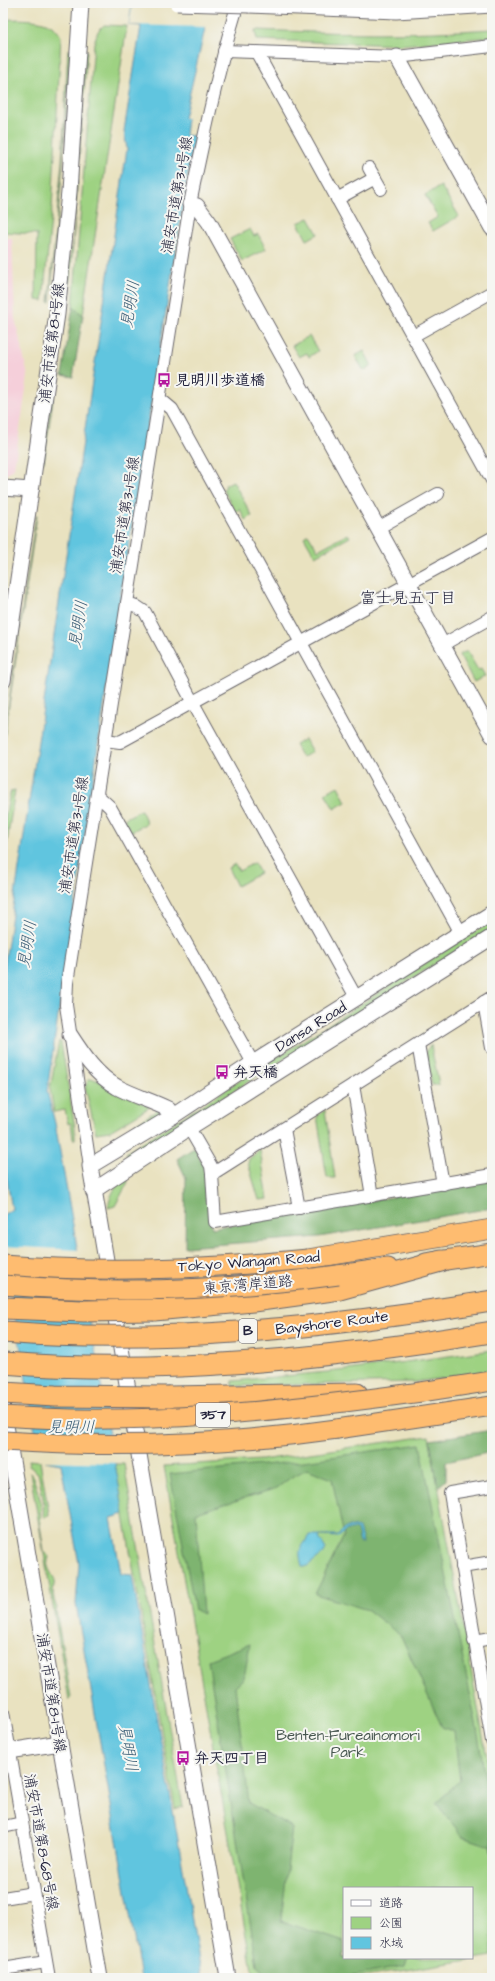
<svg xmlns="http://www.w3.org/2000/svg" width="495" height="1981" font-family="'Architects Daughter','Klee One',sans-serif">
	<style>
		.built { fill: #f5cfda }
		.green { fill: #9ed282; stroke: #607a5e; fill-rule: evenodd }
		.forest { fill: #7eb470; stroke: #506b56 }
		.water { fill: #61c5df; stroke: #42748d }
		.pier { fill: #e9e2c0 }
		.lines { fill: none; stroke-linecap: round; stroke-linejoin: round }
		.minor-casing { stroke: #68656a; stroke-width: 14 }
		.tertiary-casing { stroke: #68656a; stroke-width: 17 }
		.trunk-casing { stroke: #68656a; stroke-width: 21 }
		.motorway-casing { stroke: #68656a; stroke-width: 23 }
		.minor { stroke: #fff; stroke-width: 12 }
		.tertiary { stroke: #fff; stroke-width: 15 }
		.trunk { stroke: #febc70; stroke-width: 19 }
		.motorway { stroke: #febc70; stroke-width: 21 }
		.tertiary-bridge-casing { stroke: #68656a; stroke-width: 17; stroke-linecap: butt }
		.trunk-bridge-casing { stroke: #68656a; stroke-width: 21; stroke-linecap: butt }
		.motorway-bridge-casing { stroke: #68656a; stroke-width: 23; stroke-linecap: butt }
		.tertiary-bridge { stroke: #fff; stroke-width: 15 }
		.trunk-bridge { stroke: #febc70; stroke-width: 19 }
		.motorway-bridge { stroke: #febc70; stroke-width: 21 }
		.labels { text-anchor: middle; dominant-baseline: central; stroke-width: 4; stroke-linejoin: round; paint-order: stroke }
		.shield { fill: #f6f6f2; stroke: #626272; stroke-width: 1 }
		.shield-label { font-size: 14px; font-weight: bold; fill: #22223b }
		.street-label { font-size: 15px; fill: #22223b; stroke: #f6f6f2 }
		.poi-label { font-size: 15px; font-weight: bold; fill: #22223b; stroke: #f6f6f2; text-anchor: start }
		.park-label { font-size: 15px; fill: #475750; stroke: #f6f6f2 }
		.water-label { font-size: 16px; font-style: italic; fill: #385b74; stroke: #f6f6f2 }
		.neighbourhood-label { font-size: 16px; fill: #22223b; stroke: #f6f6f2 }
	</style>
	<rect width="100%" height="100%" fill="#f6f6f2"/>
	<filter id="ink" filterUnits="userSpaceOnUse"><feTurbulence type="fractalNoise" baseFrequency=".025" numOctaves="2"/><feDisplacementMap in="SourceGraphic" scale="8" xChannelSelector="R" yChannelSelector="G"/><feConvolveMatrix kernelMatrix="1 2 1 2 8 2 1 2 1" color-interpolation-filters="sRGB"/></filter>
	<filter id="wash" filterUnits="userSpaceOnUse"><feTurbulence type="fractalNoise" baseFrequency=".012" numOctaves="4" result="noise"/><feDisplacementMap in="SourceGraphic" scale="16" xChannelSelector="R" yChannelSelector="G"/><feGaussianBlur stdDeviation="0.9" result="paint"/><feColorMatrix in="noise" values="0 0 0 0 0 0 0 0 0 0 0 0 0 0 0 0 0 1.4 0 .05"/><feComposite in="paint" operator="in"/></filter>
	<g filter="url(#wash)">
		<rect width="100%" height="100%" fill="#e9e2c0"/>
		<path class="built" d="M3,238H12L15,318L28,376L14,468L5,475H3Z"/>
		<g class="green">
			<path d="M3,19C23,20 52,16 61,37L52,209L43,301L36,300L37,234L3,232Z"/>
			<path d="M104,25L127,26L83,315L73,307L94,43L98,31Z"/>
			<path d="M492,29V37L401,45L257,40L255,30C334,33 413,35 492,29Z"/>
			<path d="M85,49L87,51L71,271L44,462H43L74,227Z"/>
			<path d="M68,50H70L63,162L50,302H49L62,162Z"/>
			<path d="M441,186L459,216L433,231L428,223L438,217L425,195Z"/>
			<path d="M309,218L318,234L307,240L298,223Z"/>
			<path d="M250,229L254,236L258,234L266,249L242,261L230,239Z"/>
			<path d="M309,336L318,351L309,357L307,353L299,357L292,346Z"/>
			<path d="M364,351L372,366L364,371L355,356Z"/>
			<path d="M233,481L252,516L245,520L240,509L235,512L223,489L226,487L225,485Z"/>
			<path d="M36,515H37L3,746V741Z"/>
			<path d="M308,534L318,550L348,534L350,537L315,556L304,537Z"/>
			<path d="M467,651L478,670L481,669L485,676L474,682L459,655Z"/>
			<path d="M305,739L312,752L302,758L295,745Z"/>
			<path d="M338,786L346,802L334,809L325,793Z"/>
			<path d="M15,790L3,868C3,842 3,817 11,791Z"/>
			<path d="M141,810L147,823L131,832L124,819Z"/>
			<path d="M254,863L260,873L237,886L228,868L235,864L239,871Z"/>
			<path d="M492,921V928L129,1157L126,1153Z"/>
			<path d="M59,1041L61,1042L75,1128V1139H73L71,1123L68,1124L65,1110L54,1112L50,1089Z"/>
			<path d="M431,1045C433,1059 437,1071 439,1085H432L426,1051Z"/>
			<path d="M89,1079L97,1080L150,1107L110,1131L96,1133L85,1087Z"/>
			<path d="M159,1109L160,1114L118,1140L115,1137Z"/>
			<path d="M325,1110L335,1178H327L317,1116Z"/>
			<path d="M260,1150L268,1199L259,1200L248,1163L249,1159Z"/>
			<path d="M126,1178L128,1182L115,1206L108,1208C110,1195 115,1185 126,1178Z"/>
			<path d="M492,1350V1372L414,1382L232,1386L233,1381L348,1370Z"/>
			<path d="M429,1436L492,1786V1956L358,1978H263L252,1970L164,1466L261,1460ZM344,1888H472V1958H344Z"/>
			<path d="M28,1460L40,1461L49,1514L47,1517H43L44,1503L38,1473L29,1466Z"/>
			<path d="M115,1464H124L183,1807L175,1809Z"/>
			<path d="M30,1472L32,1474L41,1502L40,1525L44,1551L49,1557C45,1567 51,1572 55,1580C52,1591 53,1599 57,1608L56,1611L71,1697L69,1700Z"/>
		</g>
		<g class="forest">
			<path d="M73,307L83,315L73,377L62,375Z"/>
			<path d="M195,1147L207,1175L212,1228L492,1180V1208L319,1237L185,1247L186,1178L177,1159Z"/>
			<path d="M492,1430V1452L446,1462V1480L438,1487L430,1440Z"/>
			<path d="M420,1444L477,1729L492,1820V1858L490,1846L463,1837L436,1803L460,1781L454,1732L442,1727L401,1636L368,1610L315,1594L344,1536L332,1479L307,1469L290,1478L277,1488L196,1513L203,1614L195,1610L170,1474L304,1461Z"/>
			<path d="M250,1644L244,1678L235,1686L249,1803L292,1828L281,1921L344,1942V1958H408L405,1966L344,1978H269L257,1965L208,1660Z"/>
		</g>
		<g class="water">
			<path d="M132,3H211L184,118L187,119L185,135L194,136L117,617L47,1091L55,1123L124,1514L111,1518L121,1574L132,1575L202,1978H141L76,1604L79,1564L61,1464L40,1460L3,1247V1215L12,1209L3,1157V975L127,149L124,131L141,26L129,25Z"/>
			<path d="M350,1526L359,1528L363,1543H360L357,1530C348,1526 345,1532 339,1537L321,1536L319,1538L326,1549L323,1554L306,1567L302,1566C297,1546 301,1551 309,1535H338L344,1529Z"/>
		</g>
		<g class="pier">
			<path d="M133,3H213L207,27L129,25Z"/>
			<path d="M3,1246L79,1250L84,1279L45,1277L3,1259Z"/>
			<path d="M33,1433L111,1434L117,1463L38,1461Z"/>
		</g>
	</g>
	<g filter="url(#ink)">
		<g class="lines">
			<defs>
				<g id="minor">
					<path d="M224,51L397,57L492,46"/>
					<path d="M257,53L492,480"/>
					<path d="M369,168L381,189"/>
					<path d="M337,199L375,178"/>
					<path d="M413,336L492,292"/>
					<path d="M160,399L172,409L461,933"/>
					<path d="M378,528L438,494"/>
					<path d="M127,603L136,606L145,612L192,701L357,999"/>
					<path d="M442,645L492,617"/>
					<path d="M105,740L120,742L492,538"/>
					<path d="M97,795L110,807L253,1063"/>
					<path d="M492,997L212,1174L215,1222L492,1175"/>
					<path d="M484,1002L492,1048"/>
					<path d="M418,1044L443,1184"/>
					<path d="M353,1085L372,1196"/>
					<path d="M189,1128L211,1166L212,1174"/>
					<path d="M284,1129L299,1208"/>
					<path d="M90,1166L66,1005L67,983L190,204C204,136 218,69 238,3"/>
					<path d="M492,1486L450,1493L492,1741"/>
					<path d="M462,1567L492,1562"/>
					<path d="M474,1641L492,1638"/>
					<path d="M3,1712L49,1978"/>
					<path d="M3,1827L22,1823"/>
					<path d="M3,1898L34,1893"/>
					<path d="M3,1969L46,1962"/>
				</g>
				<g id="tertiary">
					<path d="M249,5L396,11L492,5"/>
					<path d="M397,57L492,228"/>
					<path d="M190,204L197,206L209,222L492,735"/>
					<path d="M3,488L31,490"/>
					<path d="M3,681L57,314L69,192L81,3"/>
					<path d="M70,1035C83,1055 96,1075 117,1087C134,1096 152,1101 168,1109L173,1116"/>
					<path d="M93,1191L189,1128L492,937"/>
					<path d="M3,1408L100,1978"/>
					<path d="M3,1752L60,1743"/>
					<path d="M228,1978L90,1166L173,1116L253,1063L492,913"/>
				</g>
				<g id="trunk">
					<path d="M308,1259L492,1229"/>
					<path d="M426,1263L492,1253"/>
					<path d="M338,1275L388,1268"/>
					<path d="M421,1392L492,1381"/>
					<path d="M337,1429L492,1406"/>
				</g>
				<g id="motorway">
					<path d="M154,1310L253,1301L340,1289L441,1261"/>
					<path d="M169,1397L357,1394"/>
				</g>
			</defs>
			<use href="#minor" class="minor-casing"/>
			<use href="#tertiary" class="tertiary-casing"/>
			<use href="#trunk" class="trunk-casing"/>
			<use href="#motorway" class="motorway-casing"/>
			<use href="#minor" class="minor"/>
			<use href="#tertiary" class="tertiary"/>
			<use href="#trunk" class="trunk"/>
			<use href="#motorway" class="motorway"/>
			<defs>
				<path id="tertiary-bridge" d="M177,3L249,5"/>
				<g id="trunk-bridge">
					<path d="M3,1265C105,1273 207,1269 308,1259"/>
					<path d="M3,1285C115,1294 226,1291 338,1275"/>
					<path d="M3,1416C143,1426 283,1411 421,1392"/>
					<path d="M3,1441C114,1448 227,1445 337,1429"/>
				</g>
				<g id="motorway-bridge">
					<path d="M3,1308L84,1311L154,1310"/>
					<path d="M3,1332C167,1345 330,1327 492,1301"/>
					<path d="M3,1363C167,1376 330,1358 492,1332"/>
					<path d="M3,1393L55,1396L169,1397"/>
				</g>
			</defs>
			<use href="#tertiary-bridge" class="tertiary-bridge-casing"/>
			<use href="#trunk-bridge" class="trunk-bridge-casing"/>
			<use href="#motorway-bridge" class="motorway-bridge-casing"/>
			<use href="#tertiary-bridge" class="tertiary-bridge"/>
			<use href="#trunk-bridge" class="trunk-bridge"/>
			<use href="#motorway-bridge" class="motorway-bridge"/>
		</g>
	</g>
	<defs>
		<symbol id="bus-bare" viewBox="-9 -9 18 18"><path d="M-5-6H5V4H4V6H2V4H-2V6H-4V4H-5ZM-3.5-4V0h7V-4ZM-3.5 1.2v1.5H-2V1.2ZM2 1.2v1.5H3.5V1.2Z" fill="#b5179e" stroke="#f6f6f2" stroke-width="2.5" paint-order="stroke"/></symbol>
	</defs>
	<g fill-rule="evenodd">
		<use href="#bus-bare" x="154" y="370" width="20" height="20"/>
		<use href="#bus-bare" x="212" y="1062" width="20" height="20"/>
		<use href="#bus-bare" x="173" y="1748" width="20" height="20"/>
	</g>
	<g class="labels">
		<g class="shield">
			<rect x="239" y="1319" width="18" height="24" rx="3"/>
			<rect x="196" y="1403" width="34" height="24" rx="3"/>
		</g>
		<g class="shield-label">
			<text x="248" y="1331">B</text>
			<text x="213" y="1415">357</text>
		</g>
		<g class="street-label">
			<text transform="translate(177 195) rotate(-80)">浦安市道第3-1号線</text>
			<text transform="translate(52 343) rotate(-83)">浦安市道第8-1号線</text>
			<text transform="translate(125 515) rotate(-81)">浦安市道第3-1号線</text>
			<text transform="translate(74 835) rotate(-81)">浦安市道第3-1号線</text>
			<text transform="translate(311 1027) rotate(-32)">Dansa Road</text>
			<text transform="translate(249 1262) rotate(-4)">Tokyo Wangan Road</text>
			<text transform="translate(248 1285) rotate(-5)">東京湾岸道路</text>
			<text transform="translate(332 1323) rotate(-7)">Bayshore Route</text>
			<text transform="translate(51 1693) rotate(81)">浦安市道第8-1号線</text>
			<text transform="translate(41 1842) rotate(80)">浦安市道第8-68号線</text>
		</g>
		<g class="poi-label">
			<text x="175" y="380">見明川歩道橋</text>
			<text x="233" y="1072">弁天橋</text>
			<text x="194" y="1758">弁天四丁目</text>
		</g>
		<g class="park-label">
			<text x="348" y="1735">Benten-Fureainomori<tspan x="348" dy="17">Park</tspan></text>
		</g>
		<g class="water-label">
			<text transform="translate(130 304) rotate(-81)">見明川</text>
			<text transform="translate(78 624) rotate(-81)">見明川</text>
			<text transform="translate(27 944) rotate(-81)">見明川</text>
			<text x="71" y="1427">見明川</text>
			<text transform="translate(128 1748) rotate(80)">見明川</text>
		</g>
		<g class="neighbourhood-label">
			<text x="408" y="598">富士見五丁目</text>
		</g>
	</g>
	<rect width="495" height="1981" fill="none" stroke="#f6f6f2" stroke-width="16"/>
	<rect x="343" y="1887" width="130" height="72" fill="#f6f6f2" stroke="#a1a1a9"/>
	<rect x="351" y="1900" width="20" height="6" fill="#ffffff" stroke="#a1a1a9"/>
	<text x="379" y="1907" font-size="12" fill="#22223b">道路</text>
	<rect x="351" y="1917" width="20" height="12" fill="#9ed282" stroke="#a1a1a9"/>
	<text x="379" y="1927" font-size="12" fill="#22223b">公園</text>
	<rect x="351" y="1937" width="20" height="12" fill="#61c5df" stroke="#a1a1a9"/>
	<text x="379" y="1947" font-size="12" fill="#22223b">水域</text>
</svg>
